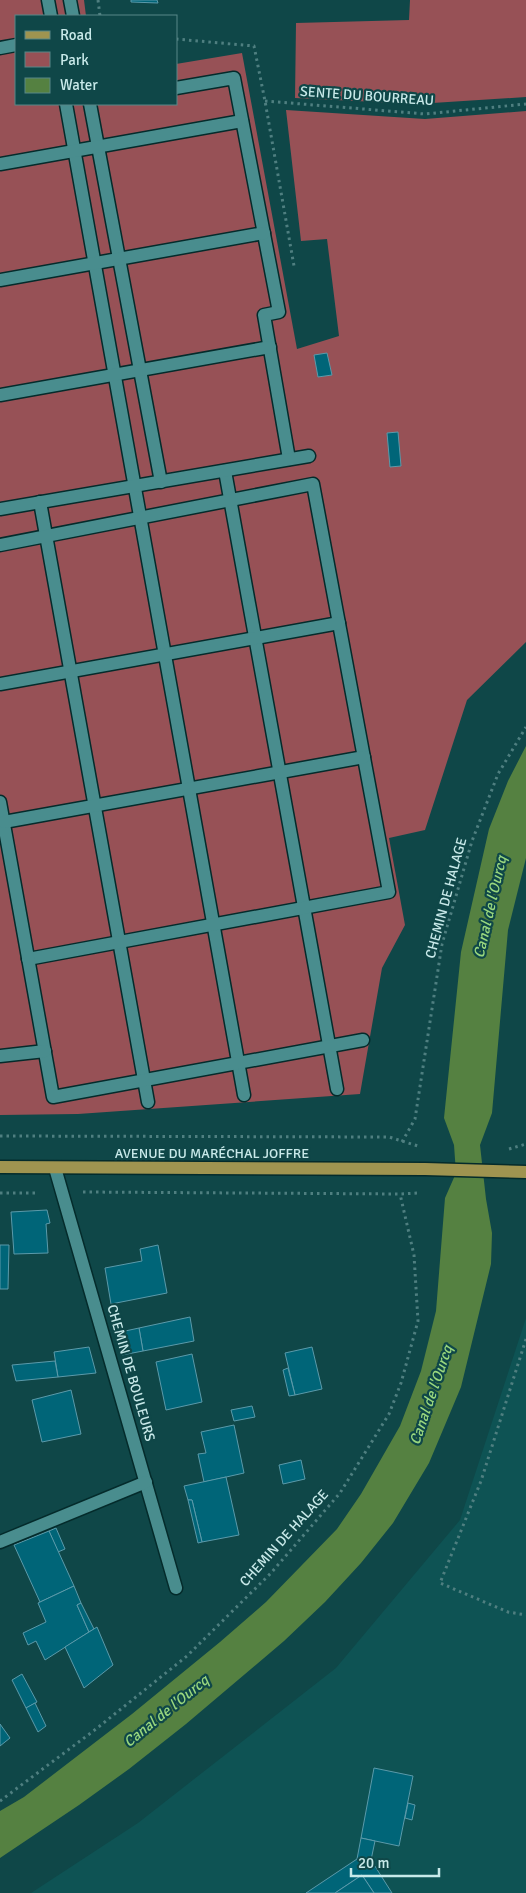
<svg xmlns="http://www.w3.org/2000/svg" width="526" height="1893" font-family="Signika,sans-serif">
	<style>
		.built { fill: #0e5354 }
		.green { fill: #975156 }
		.water { fill: #558141 }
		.building { fill: #006578; stroke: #5b9aaa }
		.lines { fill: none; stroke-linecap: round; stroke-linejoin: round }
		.minor-casing { stroke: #042b2b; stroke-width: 15 }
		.major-casing { stroke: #042b2b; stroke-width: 15 }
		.path { stroke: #4f7f80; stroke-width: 3; stroke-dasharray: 2.5 4; stroke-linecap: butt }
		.minor { stroke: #498d8e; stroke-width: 12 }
		.major { stroke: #9f9450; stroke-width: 12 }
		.labels { text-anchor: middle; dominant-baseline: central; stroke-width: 4.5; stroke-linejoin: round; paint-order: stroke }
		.street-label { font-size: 14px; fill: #c8e9e9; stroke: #0f4748 }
		.water-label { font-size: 15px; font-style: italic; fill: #99d77e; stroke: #0f4748 }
	</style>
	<rect width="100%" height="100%" fill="#0f4748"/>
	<path class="built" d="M526,1318V1893H31L138,1823L336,1668L460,1520Z"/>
	<g class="green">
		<path d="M0,0H84L86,16H16V104H176V64L242,53L297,349L339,336L327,239L301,241L286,110L425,119L526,111V642L467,700L425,830L389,838L405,925L382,968L360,1094L78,1114L0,1115Z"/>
		<path d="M410,0H526V97L417,104L295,98L296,23L409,20Z"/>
	</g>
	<path class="water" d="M526,746V858L508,930L492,1113L480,1145L486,1199L492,1233L491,1264L461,1387L429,1463L393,1523L361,1563L325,1602L284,1641L186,1724L129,1769L79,1805L0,1858V1811L24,1797L132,1714L220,1642L266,1602L337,1529L361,1494L400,1426L421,1371L436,1311L445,1198L456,1173L454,1145L444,1118L461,952L489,829L508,781Z"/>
	<g class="building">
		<path d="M131,0H157L158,3L131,2Z"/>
		<path d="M327,353L332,375L318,377L314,355Z"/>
		<path d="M398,432L401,466L390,467L387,433Z"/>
		<path d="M47,1210L50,1223L46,1224L48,1253L14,1254L11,1212Z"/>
		<path d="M0,1245H9L8,1289H0Z"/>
		<path d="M158,1245L167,1293L111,1304L105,1268L142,1261L140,1249Z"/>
		<path d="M190,1317L194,1341L143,1351L139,1328Z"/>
		<path d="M139,1328L143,1351L122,1355L116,1333Z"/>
		<path d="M89,1347L96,1373L58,1377L54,1352Z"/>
		<path d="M312,1347L322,1389L295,1395L285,1353Z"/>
		<path d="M192,1354L202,1402L166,1410L156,1362Z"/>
		<path d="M55,1361L58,1377L16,1381L12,1365Z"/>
		<path d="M288,1368L295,1395L289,1396L283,1370Z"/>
		<path d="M71,1390L81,1434L42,1442L32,1400Z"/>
		<path d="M252,1406L255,1417L234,1421L231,1410Z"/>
		<path d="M234,1425L244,1473L204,1482L198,1454L206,1453L201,1432Z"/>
		<path d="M301,1460L305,1479L283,1484L279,1465Z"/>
		<path d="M226,1477L239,1535L202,1542L192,1500H188L184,1486Z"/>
		<path d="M188,1500H192L202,1542L198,1543Z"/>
		<path d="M56,1528L65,1549L58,1552L49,1531Z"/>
		<path d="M49,1531L74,1586L40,1602L14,1545Z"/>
		<path d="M74,1586L81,1603L77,1605L89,1632L45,1660L36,1641L28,1645L23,1633L46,1622L38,1603Z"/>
		<path d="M81,1603L94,1629L89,1632L77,1605Z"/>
		<path d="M97,1627L113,1665L84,1688L65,1647Z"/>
		<path d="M22,1674L37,1702L26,1708L12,1680Z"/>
		<path d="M35,1703L46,1726L38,1732L26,1708Z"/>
		<path d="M0,1724L10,1738L0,1746Z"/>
		<path d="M374,1768L413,1776L399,1846L361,1838Z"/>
		<path d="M408,1803L415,1805L412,1820L405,1818Z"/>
		<path d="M361,1838L375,1841L371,1860L392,1893H374L362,1875L335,1893H306L357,1859Z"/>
		<path d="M362,1875L374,1893H335Z"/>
	</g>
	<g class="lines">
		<defs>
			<g id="minor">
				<path d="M48,0L51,16"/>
				<path d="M70,0L73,16"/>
				<path d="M0,48L16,45"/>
				<path d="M176,88L234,78L279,312L264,315L289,459"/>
				<path d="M66,104L244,1095"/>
				<path d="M90,104L161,482"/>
				<path d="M0,164L242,121"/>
				<path d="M0,280L264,233"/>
				<path d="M0,395L270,347"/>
				<path d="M225,471L337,1089"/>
				<path d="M40,502L148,1102"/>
				<path d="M0,509L309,456"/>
				<path d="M0,545L313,484L389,892L28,959"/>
				<path d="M0,684L339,623"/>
				<path d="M0,802L53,1097L363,1040"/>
				<path d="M4,822L364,757"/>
				<path d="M0,1056L45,1051"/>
				<path d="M55,1168L176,1588"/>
				<path d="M0,1542L146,1482"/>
			</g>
			<path id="major" d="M0,1167L425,1169L526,1172"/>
		</defs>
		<use href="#minor" class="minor-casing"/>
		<use href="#major" class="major-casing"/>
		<g class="path">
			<path d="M98,0L100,16"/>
			<path d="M176,39L254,46L265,101L294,266"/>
			<path d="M265,101L425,114L526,104"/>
			<path d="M0,1136L389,1137L418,1146"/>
			<path d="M402,1142L415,1119L442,944L472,841L498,774L526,727"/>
			<path d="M509,1149L526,1144"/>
			<path d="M83,1192L400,1194L419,1193"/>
			<path d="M0,1193H39"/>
			<path d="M526,1339L481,1481L440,1583L508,1612L526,1615"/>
			<path d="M0,1801L96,1729L187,1656L271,1573L340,1493L389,1414L401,1383L418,1321L414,1255L400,1194"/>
		</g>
		<use href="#minor" class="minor"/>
		<use href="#major" class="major"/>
	</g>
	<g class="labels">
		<g class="street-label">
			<text transform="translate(367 96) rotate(4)">SENTE DU BOURREAU</text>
			<text transform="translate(446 898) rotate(-75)">CHEMIN DE HALAGE</text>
			<text x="212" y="1153">AVENUE DU MARÉCHAL JOFFRE</text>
			<text transform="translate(131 1373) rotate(74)">CHEMIN DE BOULEURS</text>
			<text transform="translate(284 1538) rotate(-48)">CHEMIN DE HALAGE</text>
		</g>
		<g class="water-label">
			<text transform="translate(490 907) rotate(-77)">Canal de l'Ourcq</text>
			<text transform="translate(431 1395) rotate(-71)">Canal de l'Ourcq</text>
			<text transform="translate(166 1711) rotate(-39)">Canal de l'Ourcq</text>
		</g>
	</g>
	<rect x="15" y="15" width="162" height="90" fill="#0f4748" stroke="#598888"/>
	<rect x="25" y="31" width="25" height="8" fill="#9f9450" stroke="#598888"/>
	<text x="60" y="40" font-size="15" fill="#c8e9e9">Road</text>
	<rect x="25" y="52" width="25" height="15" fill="#975156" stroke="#598888"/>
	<text x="60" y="65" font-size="15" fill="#c8e9e9">Park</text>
	<rect x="25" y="78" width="25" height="15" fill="#558141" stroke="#598888"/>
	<text x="60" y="90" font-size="15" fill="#c8e9e9">Water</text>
	<path d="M351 1868v8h88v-8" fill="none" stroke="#c8e9e9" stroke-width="2.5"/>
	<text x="358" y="1868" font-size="15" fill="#c8e9e9" stroke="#0f4748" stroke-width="4" paint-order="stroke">20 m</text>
</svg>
